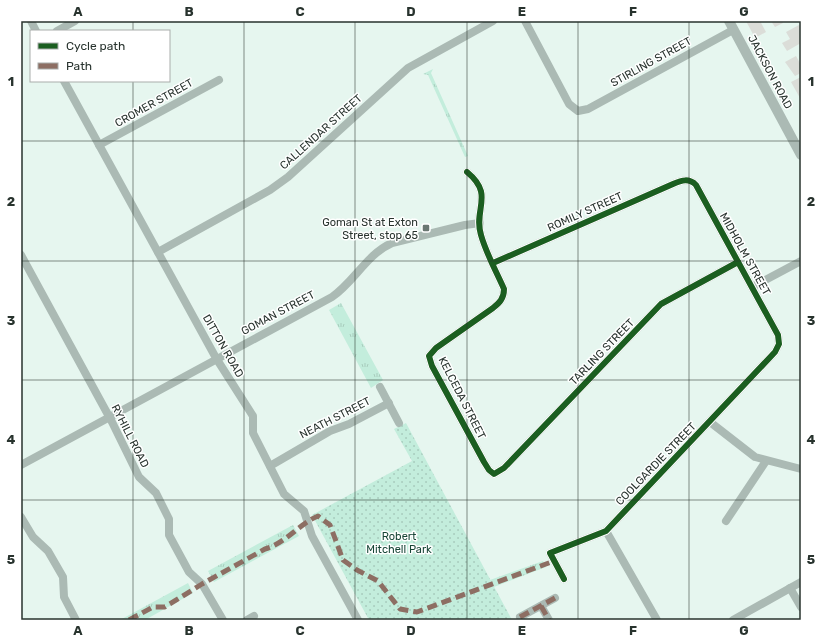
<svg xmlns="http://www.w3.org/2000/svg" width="822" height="641" font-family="Rubik,sans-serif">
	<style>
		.grass { fill: url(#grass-tufts) }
		.park { fill: url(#park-dots) }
		.building { fill: #dbddd8 }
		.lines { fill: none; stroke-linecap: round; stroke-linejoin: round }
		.minor { stroke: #abbab4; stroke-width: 8 }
		.tertiary { stroke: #abbab4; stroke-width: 10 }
		.quiet { stroke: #8d6e63; stroke-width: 5; stroke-dasharray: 10 5; stroke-linecap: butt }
		.cycleway-casing { stroke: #fff; stroke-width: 8 }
		.cycleway { stroke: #1b5e20; stroke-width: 6 }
		.grid { fill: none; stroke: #28332e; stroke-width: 1; stroke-opacity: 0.55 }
		.poi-dot { fill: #6a7772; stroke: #fff; stroke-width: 1.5 }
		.labels { text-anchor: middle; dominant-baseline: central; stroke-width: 3; stroke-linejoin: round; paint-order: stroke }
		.street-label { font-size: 11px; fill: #28332e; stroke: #fff }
		.poi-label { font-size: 11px; fill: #28332e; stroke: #fff; text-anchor: end }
		.park-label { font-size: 11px; fill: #174536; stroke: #fff }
		.neatline { fill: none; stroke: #28332e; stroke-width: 1.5 }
		.grid-label { font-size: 13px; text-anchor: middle; font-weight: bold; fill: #28332e }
	</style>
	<defs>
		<pattern id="grass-tufts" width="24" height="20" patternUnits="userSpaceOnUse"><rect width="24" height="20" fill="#c3eddc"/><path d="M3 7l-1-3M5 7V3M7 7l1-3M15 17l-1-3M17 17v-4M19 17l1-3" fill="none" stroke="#a8ccbd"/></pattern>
		<pattern id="park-dots" width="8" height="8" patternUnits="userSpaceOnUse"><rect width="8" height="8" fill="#c3eddc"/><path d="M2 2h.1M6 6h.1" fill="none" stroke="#a8ccbd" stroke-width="1.8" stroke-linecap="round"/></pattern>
	</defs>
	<rect width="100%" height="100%" fill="#e6f6ef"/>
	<g class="grass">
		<path d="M433,69L431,73L468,156L465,157L428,75L423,74Z"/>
		<path d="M341,303L383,380L371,388L329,310Z"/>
		<path d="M293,525L299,536L214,582L208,571Z"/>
		<path d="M543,561L546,567L494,587L490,580Z"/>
		<path d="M188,583L193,593L145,620H120Z"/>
	</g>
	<path class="park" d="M406,423L512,620H369L312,515L412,461L394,429Z"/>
	<g class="building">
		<path d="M746,21H760L766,32L755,38Z"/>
		<path d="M771,21H782L783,23L775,27Z"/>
		<path d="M799,25L801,29V43L787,51L782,43L790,39L786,32Z"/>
		<path d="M796,56L801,65V73L795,76L785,62Z"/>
		<path d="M801,77V97L800,98L791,82Z"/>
	</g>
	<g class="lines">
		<g class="minor">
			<path d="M31,21L36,31"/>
			<path d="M525,21L569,104L578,111L588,109L733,30"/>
			<path d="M57,31L75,21"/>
			<path d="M64,81L216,358L253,416V433L284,494L304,511L312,536L358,620"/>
			<path d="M99,145L219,80"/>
			<path d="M467,172C495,195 473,209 481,235C486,253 496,271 504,289C504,299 499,303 493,308L436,348L429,356L432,366L484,462L489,470L494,474L504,468L661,304L738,262"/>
			<path d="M158,252L270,190L288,177L408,68L493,21"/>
			<path d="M21,255L112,422L139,477L156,493L169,519V535L189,572L202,584L223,620"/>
			<path d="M493,263L673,184C682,180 689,178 696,185L778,335L779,344L775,352L606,531L550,553L564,579"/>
			<path d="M752,287L801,261"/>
			<path d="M380,387L399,423"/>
			<path d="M710,422L755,457L801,469"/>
			<path d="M21,465L332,297C354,282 367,254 392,243L465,225L480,223"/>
			<path d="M270,466L330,431L349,424L389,403"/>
			<path d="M21,517L33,537L48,551L63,577L64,597L76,620"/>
			<path d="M726,521L766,461"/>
			<path d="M606,531L657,620"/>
			<path d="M790,588L801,607"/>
			<path d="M541,606L549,620"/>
			<path d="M520,617L555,598"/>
			<path d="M247,620L254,616"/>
			<path d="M733,620L801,582"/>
		</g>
		<path class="tertiary" d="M729,21L801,155"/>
		<g class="quiet">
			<path d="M541,606L549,620"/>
			<path d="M520,617L555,598"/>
			<path d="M129,620L153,607H165L202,584L265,549C286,543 299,524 318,516L330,525L343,560L357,570L378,581L400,609L417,612L554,561"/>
		</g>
		<defs>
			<g id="cycleway">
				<path d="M467,172C495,195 473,209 481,235C486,253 496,271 504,289C504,299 499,303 493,308L436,348L429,356L432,366L484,462L489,470L494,474L504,468L661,304L738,262"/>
				<path d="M493,263L673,184C682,180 689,178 696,185L778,335L779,344L775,352L606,531L550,553L564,579"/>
			</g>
		</defs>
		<use href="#cycleway" class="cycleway-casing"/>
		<use href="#cycleway" class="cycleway"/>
	</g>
	<path class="grid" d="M133,21V31M244,21V620M355,21V620M467,21V620M578,21V620M689,21V620M133,81V620M21,141H801M21,261H801M21,380H801M21,500H801"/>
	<rect class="poi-dot" x="422" y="224" width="8" height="8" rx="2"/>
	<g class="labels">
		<g class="street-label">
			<text transform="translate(651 62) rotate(-29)">STIRLING STREET</text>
			<text transform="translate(770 72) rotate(62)">JACKSON ROAD</text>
			<text transform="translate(154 103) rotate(-29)">CROMER STREET</text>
			<text transform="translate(321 132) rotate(-42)">CALLENDAR STREET</text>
			<text transform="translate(585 212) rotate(-24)">ROMILY STREET</text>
			<text transform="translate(745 254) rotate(61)">MIDHOLM STREET</text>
			<text transform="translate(278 313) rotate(-28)">GOMAN STREET</text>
			<text transform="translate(223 346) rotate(60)">DITTON ROAD</text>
			<text transform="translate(602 352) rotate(-46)">TARLING STREET</text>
			<text transform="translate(462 398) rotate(63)">KELCEDA STREET</text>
			<text transform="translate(335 418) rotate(-27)">NEATH STREET</text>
			<text transform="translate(130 436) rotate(63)">RYHILL ROAD</text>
			<text transform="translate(656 464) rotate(-46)">COOLGARDIE STREET</text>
		</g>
		<g class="poi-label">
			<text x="418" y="222">Goman St at Exton<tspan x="418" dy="13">Street, stop 65</tspan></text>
		</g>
		<g class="park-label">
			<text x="399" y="536">Robert<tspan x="399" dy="13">Mitchell Park</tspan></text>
		</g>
	</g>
	<rect width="822" height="641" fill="none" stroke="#ffffff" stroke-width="44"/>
	<rect x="30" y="30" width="140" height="52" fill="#ffffff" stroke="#a9adab"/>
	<rect x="38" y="43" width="20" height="6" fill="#1b5e20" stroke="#a9adab"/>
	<text x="66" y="50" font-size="12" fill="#28332e">Cycle path</text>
	<rect x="38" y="63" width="20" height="6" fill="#8d6e63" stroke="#a9adab"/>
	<text x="66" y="70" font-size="12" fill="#28332e">Path</text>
	<rect x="22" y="22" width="778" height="597" class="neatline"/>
	<g class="grid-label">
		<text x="78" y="16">A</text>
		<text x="189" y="16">B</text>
		<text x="300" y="16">C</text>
		<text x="411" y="16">D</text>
		<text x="522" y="16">E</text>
		<text x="633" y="16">F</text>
		<text x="744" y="16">G</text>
		<text x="11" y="86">1</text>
		<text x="811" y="86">1</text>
		<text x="11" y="206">2</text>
		<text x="811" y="206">2</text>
		<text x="11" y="325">3</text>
		<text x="811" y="325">3</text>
		<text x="11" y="444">4</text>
		<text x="811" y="444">4</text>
		<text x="11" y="564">5</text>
		<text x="811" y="564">5</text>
		<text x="78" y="635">A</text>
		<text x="189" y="635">B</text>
		<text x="300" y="635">C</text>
		<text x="411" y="635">D</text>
		<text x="522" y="635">E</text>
		<text x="633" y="635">F</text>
		<text x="744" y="635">G</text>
	</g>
</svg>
